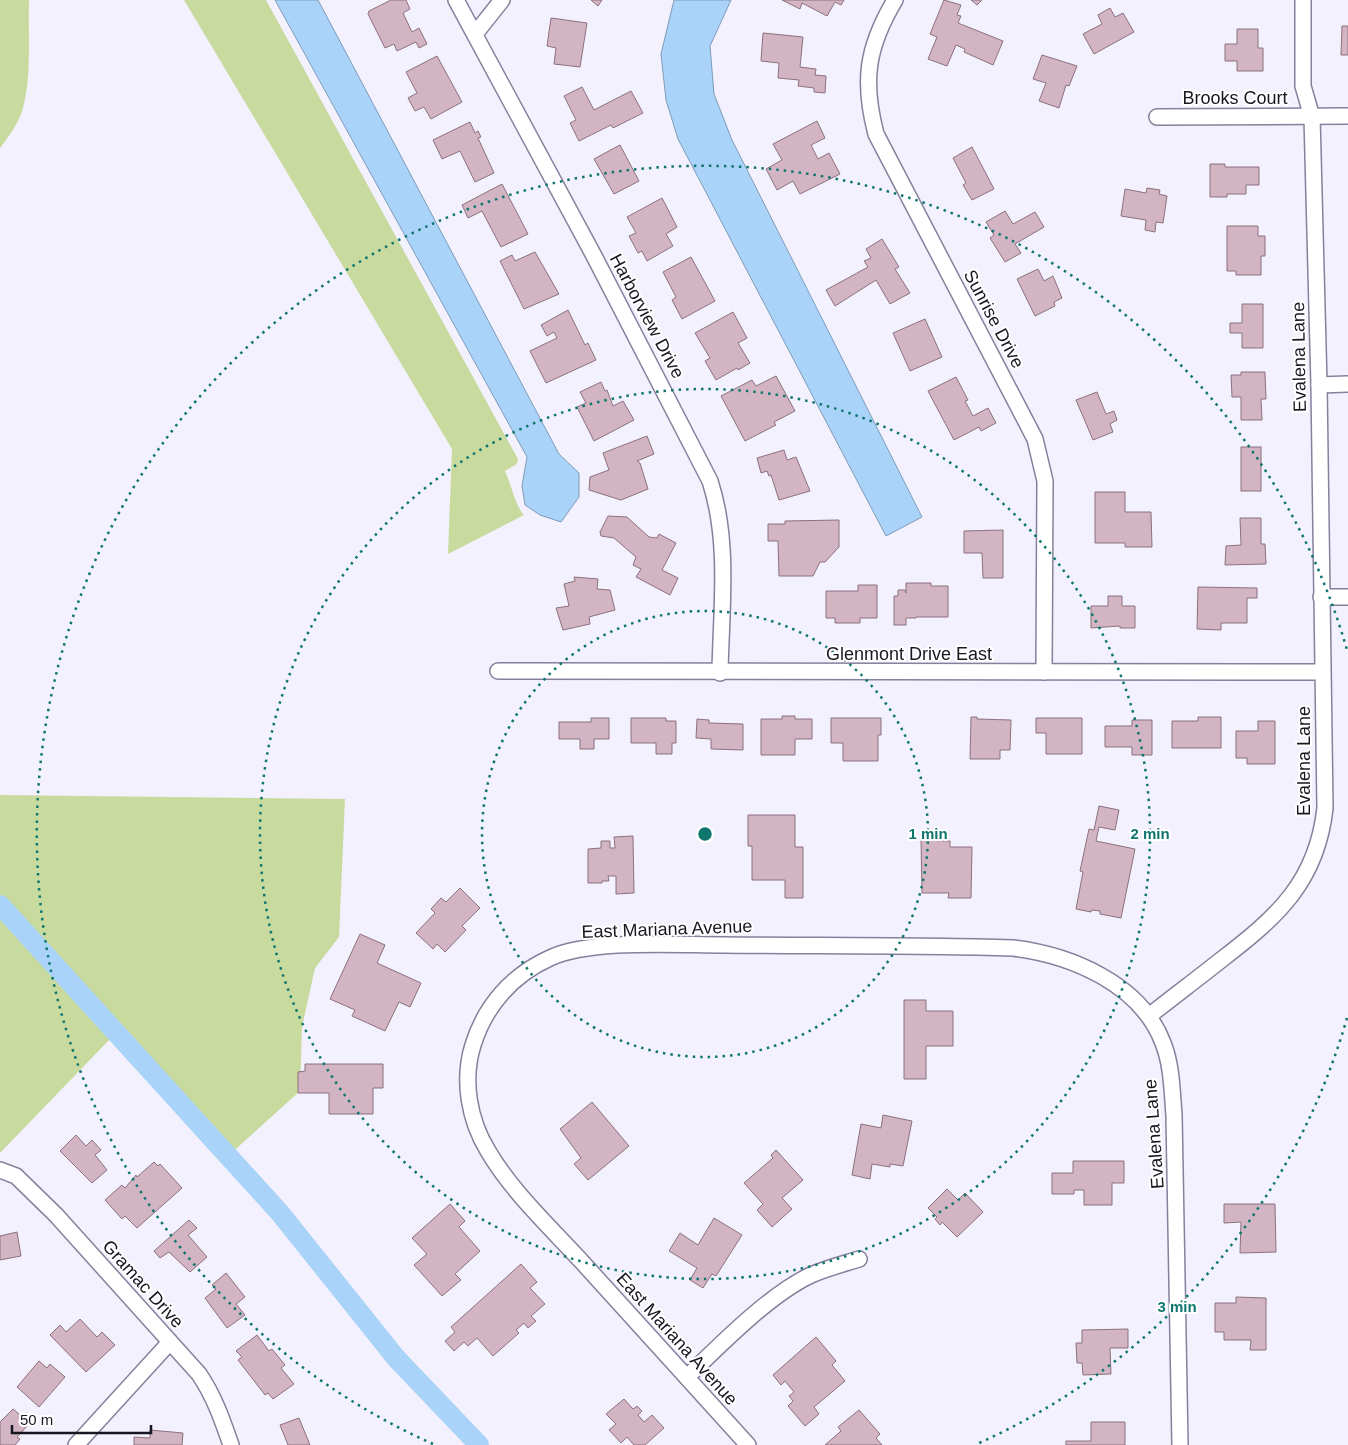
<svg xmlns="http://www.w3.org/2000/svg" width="1348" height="1445" font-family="Arial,sans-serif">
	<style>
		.green { fill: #c8da9e }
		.water { fill: #aad3f9; stroke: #7e9bb8 }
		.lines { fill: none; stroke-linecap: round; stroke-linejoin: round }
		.canal { stroke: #aad3f9; stroke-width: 20 }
		.building { fill: #d2b4c2; stroke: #8c717e }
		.street-casing { stroke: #85819c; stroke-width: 18 }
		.street { stroke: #fff; stroke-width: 15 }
		.ring { fill: none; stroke: #0f766e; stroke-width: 2.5; stroke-dasharray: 2.5 5 }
		.labels { text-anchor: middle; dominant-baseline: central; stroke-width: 4; stroke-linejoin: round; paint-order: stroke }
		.street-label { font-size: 18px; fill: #181721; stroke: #fff }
		.centre { fill: #0f766e; stroke: #fff; stroke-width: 2.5 }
		.ring-label { font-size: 15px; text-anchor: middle; font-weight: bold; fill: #0f766e; stroke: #fff; stroke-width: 4; stroke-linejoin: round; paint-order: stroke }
	</style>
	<rect width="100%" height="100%" fill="#f2f1fd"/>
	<g class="green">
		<path d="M0,0H29C28,35 32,74 23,108C19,123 9,136 0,148Z"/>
		<path d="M184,0H266L518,459L517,464L505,471C511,484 516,507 524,515L448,554L452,449Z"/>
		<path d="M0,795L345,799L339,937L315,968L302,1027L300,1091L228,1156L112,1037L0,1153Z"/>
	</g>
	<g class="water">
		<path d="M275,0H318L559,454L579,473V497L561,522L540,515L525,505L522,486L527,457Z"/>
		<path d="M674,0H731L710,46L714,94L732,140L922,517L886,536L678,139L666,100L661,54Z"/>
	</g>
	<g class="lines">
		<path class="canal" d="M0,905L280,1213L396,1358L479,1445"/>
	</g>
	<g class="building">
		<path d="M391,0H406L410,9L403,13L412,32L419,28L427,44L419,48L416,42L397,51L394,44L385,48L368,14L369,11Z"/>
		<path d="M591,0H602L598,6Z"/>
		<path d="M782,0H844L841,5L835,2L827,16L802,3L800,9Z"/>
		<path d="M944,0L961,5L957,15L961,16L958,23L1003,41L993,65L964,52L965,49L956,45L947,66L928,59L937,37L930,34Z"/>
		<path d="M971,0H982L977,5Z"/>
		<path d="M1110,8L1115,17L1123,13L1134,32L1094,54L1083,34L1102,24L1098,15Z"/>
		<path d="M551,18L587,23L580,67L554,64L556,48L547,46Z"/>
		<path d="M1342,26H1348V55H1341Z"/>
		<path d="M1237,29H1258V48H1263V71H1237V61H1225V44H1237Z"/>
		<path d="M763,33L803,37L800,67L816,69L815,75L826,76L825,93L814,92V88L798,86L799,80L778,78L779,63L761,61Z"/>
		<path d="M1042,55L1077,66L1069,86L1066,85L1059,108L1039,101L1046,83L1033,79Z"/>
		<path d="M437,56L462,102L431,119L424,107L415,111L408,98L417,93L406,72Z"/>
		<path d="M582,87L594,110L631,91L643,113L613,128L611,125L579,141L570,123L576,120L564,96Z"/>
		<path d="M817,121L825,138L811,145L818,159L829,153L840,174L800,194L793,181L777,190L766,169L782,160L773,144Z"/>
		<path d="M470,122L475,133L478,131L481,137L478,138L494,173L475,182L460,151L442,159L433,140Z"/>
		<path d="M620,145L639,181L614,194L594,159Z"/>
		<path d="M972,147L994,189L972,200L963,185L966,183L953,158Z"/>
		<path d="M1210,164H1225V167H1259V185H1246V194H1227V197H1210Z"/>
		<path d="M502,184L528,234L501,247L482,211L468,218L462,205Z"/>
		<path d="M1147,188L1160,190L1159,194L1167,196L1163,223L1156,222L1155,232L1145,230L1146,220L1121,216L1125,189L1146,193Z"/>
		<path d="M662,198L677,227L666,234L673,246L647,261L642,251L638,253L629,236L636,233L627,217Z"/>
		<path d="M1005,211L1013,224L1035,212L1044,227L1015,244L1021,253L1005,262L990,238L994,235L986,222Z"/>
		<path d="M1227,226H1258V236H1265V256H1261V275H1236V271H1227Z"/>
		<path d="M882,239L899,267L895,269L910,293L890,304L876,280L835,306L826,290L868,267L864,261L871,258L866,249Z"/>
		<path d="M535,252L559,294L524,309L500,261L512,255L515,261Z"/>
		<path d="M691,257L715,301L682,319L672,300L676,297L663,272Z"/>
		<path d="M1038,269L1044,281L1053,276L1062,298L1054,302L1055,306L1035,316L1017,279Z"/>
		<path d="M1242,304H1263V348H1242V333H1230V323H1242Z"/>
		<path d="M568,310L585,345L588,343L596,360L546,383L530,351L557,338L554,332L547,336L541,325Z"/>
		<path d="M733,312L747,338L738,343L750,363L738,370L737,368L716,380L705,361L710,358L695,333Z"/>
		<path d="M925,319L942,357L910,371L893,333Z"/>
		<path d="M1241,372H1265L1266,399H1261L1262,420H1241V397H1232L1231,375H1241Z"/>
		<path d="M776,376L795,411L774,422L776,425L745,441L721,396L752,380L756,386Z"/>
		<path d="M956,377L968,400L965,401L973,416L988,408L996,423L981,431L979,427L954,440L928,391Z"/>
		<path d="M601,382L605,391L607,390L613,406L623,401L634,420L594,441L577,407L586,403L580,392Z"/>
		<path d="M1097,392L1106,414L1114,411L1117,420L1110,424L1113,432L1093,440L1076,400Z"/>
		<path d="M647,436L654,454L637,461L640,463L648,489L621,500L589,490L590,477L609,470L603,453Z"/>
		<rect x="1241" y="447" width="20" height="44"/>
		<path d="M784,450L787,460L796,457L810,491L779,500L771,475L769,476L767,471L761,473L757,458Z"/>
		<path d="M1095,492H1125V512H1151L1152,547H1125V543H1095Z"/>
		<path d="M608,516L627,517L649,537L657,538L659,534L676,543L662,570L678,578L670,595L636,577L641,569L633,565L636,557L614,538L601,536L600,532Z"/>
		<path d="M1240,518H1261V544H1265L1266,564L1225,565L1226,546L1241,545Z"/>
		<path d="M839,520V547L825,562H820L813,576H779L778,541H768V524H785V521Z"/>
		<path d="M1003,530V578H983L982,553H964V531Z"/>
		<path d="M574,577L598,579L597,589L610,590L615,610L589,617L590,624L563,630L556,608L569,606L564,584L575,581Z"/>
		<path d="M906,583H931V586H948V617H916V618H906V625H894V596H898V590H905L906,593Z"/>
		<path d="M858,585H877V618H860V623H835V618H826V591H858Z"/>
		<path d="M1198,587L1257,588V598H1247V623H1221V630L1197,629Z"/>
		<path d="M1108,596H1122V606H1135V628H1120V626L1091,628V606H1108Z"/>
		<path d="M782,716H795V719H812V739H795V755H761V719H782Z"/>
		<path d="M971,717H977V719L1011,720L1010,750H1000V759H970Z"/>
		<path d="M1198,717H1221V748H1172V721H1198Z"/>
		<path d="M591,718H609V739H594V749H580V739H559V722H591Z"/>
		<path d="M631,718H666V721H676V743H672V754H656V743H631Z"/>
		<path d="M831,718H881V735H878V761H843V743H831Z"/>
		<path d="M1036,718H1082V754H1046V733H1036Z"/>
		<path d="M697,719L709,720V723L743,724V750L711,749V739L696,738Z"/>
		<path d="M1132,720H1152V755H1132V747H1105V726H1132Z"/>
		<path d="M1258,721H1275V764H1247V758H1236V731H1258Z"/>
		<path d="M1099,806L1119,810L1115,830L1099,827L1096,841L1135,849L1121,918L1100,914V911L1092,910L1091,912L1076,909L1083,872L1080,871L1089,829L1094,830Z"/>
		<path d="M748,815H795V847H803V898H785V880H752V846H748Z"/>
		<path d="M633,836L634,893L616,894V876H608L609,881H602V883H588V849L601,848V841H610V848H615L614,837Z"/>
		<path d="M921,840L950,841V847H972L971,898H948L949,893H922Z"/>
		<path d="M460,888L480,908L462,926L466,930L445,952L437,944L433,949L416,933L435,913L431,909L441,898L446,902Z"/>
		<path d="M360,934L385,945L377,963L421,983L410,1007L399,1002L385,1031L352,1016L355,1010L330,999Z"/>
		<path d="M904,1000H926V1011H953V1046H926V1079H904Z"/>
		<path d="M305,1064H383V1088H373V1114H329V1093H298V1072L305,1071Z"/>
		<path d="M592,1102L629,1146L588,1180L574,1164L581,1158L560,1129Z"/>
		<path d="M883,1115L912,1121L903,1166L890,1164V1167L872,1164L870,1179L852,1175L861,1124L881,1128Z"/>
		<path d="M76,1135L86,1146L92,1140L101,1150L95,1155L107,1170L92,1183L60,1151Z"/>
		<path d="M776,1150L803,1180L782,1198L792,1209L772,1227L757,1210L763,1204L744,1183L773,1158L771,1155Z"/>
		<path d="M1073,1161H1124V1183H1112V1205H1084V1190H1074V1194H1052V1173H1073Z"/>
		<path d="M154,1162L158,1166L160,1164L182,1188L137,1228L125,1216L122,1219L105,1200L122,1185L125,1188L136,1175L137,1177Z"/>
		<path d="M947,1189L958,1200L965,1193L983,1212L957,1237L942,1222L940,1225L935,1219L937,1217L928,1208Z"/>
		<path d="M450,1204L465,1221L459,1227L480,1251L455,1274L461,1280L442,1296L414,1265L427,1254L412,1238Z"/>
		<path d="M1224,1204H1275L1276,1252L1240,1253L1241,1222L1224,1223Z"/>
		<path d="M714,1218L742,1235L716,1276L712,1274L703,1288L690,1280L697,1268L669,1251L680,1233L698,1245Z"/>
		<path d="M189,1220L197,1228L188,1235L207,1257L190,1272L169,1252L160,1258L154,1251Z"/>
		<path d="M17,1232L21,1256L0,1260V1236Z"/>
		<path d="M521,1264L537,1282L530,1288L545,1304L531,1316L536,1321L528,1328L524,1323L516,1330L519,1333L493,1356L477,1338L468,1346L464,1342L454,1351L445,1341L455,1332L451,1327Z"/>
		<path d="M226,1273L245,1297L236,1304L245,1315L227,1328L205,1298L216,1289L212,1285Z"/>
		<path d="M1236,1297L1266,1298V1350H1250L1251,1340H1224V1332H1215V1303H1236Z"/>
		<path d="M80,1319L97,1337L102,1332L115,1345L86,1372L50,1335L60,1325L66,1332Z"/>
		<path d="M1128,1329V1348H1110L1111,1374L1083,1375L1082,1363H1077L1076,1343H1082V1330Z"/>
		<path d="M257,1335L269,1351L272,1349L285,1365L281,1368L294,1384L273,1399L268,1393L265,1395L238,1360L242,1357L236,1351Z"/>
		<path d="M816,1337L836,1361L832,1365L845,1381L814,1407L819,1414L805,1426L788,1406L793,1401L789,1396L794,1392L785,1381L781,1385L773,1375Z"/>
		<path d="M39,1361L47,1368L50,1364L65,1377L39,1407L17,1387Z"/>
		<path d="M624,1399L633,1409L637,1406L642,1411L638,1415L644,1422L652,1415L664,1428L645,1445H634L627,1437L621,1443L609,1430L616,1424L606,1414Z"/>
		<path d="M13,1409L30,1423L17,1437L20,1439L15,1445H0V1422Z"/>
		<path d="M859,1410L880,1434L876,1438L882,1445H825L841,1431L838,1427Z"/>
		<path d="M299,1418L310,1445H288L280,1425Z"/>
		<path d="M1091,1422H1125V1445H1066V1441H1091Z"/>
		<path d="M150,1430L183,1433L182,1445H134V1437L150,1438Z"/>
	</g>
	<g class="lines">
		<defs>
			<g id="street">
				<path d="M456,0L593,254L710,481C730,542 721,610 720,673"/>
				<path d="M895,0C867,47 862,81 876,134L1035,439L1045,481L1044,672"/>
				<path d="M475,34L502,0"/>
				<path d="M1157,117L1348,116"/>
				<path d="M1319,385L1348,384"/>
				<path d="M1321,597H1348"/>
				<path d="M498,671L1321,672"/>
				<path d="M1149,1016C1173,997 1197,979 1221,960C1277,917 1317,882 1325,808L1319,385L1312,117L1303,86V0"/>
				<path d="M0,1170L16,1176L56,1215L199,1374C214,1396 222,1419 231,1445"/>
				<path d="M687,1377C720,1345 770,1294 811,1275C827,1268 843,1264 859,1259"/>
				<path d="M76,1445L170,1342"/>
				<path d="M748,1445C693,1384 638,1324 583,1263C551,1228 512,1192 488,1151C469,1120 462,1080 473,1045C485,1006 512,975 550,958C591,939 676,945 723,945C820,946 916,945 1013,948C1071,955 1141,984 1163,1043C1172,1065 1172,1092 1174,1115L1180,1445"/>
			</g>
		</defs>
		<use href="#street" class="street-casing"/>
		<use href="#street" class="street"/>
	</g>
	<g class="ring">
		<circle cx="705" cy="834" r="223"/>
		<circle cx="705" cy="834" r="445"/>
		<path d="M1347 1018A668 668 0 0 1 977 1444M433 1444A668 668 0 1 1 1347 650"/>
	</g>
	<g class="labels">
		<g class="street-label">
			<text x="1235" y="98">Brooks Court</text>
			<text transform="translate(647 316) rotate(62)">Harborview Drive</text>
			<text transform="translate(994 319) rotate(62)">Sunrise Drive</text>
			<text transform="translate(1299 357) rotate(-91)">Evalena Lane</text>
			<text x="909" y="654">Glenmont Drive East</text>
			<text transform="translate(1304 761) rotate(-90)">Evalena Lane</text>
			<text transform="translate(667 929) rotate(-2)">East Mariana Avenue</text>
			<text transform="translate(1154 1134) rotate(-94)">Evalena Lane</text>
			<text transform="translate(143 1284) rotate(48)">Gramac Drive</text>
			<text transform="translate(677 1339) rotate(48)">East Mariana Avenue</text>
		</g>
	</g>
	<circle cx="705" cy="834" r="8" class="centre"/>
	<g class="ring-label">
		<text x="928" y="839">1 min</text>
		<text x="1150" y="839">2 min</text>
		<text x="1177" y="1312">3 min</text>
	</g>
	<path d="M12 1425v8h139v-8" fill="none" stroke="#181721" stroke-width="2.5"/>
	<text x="20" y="1425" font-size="15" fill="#181721" stroke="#ffffff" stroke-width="4" paint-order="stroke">50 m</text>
</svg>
